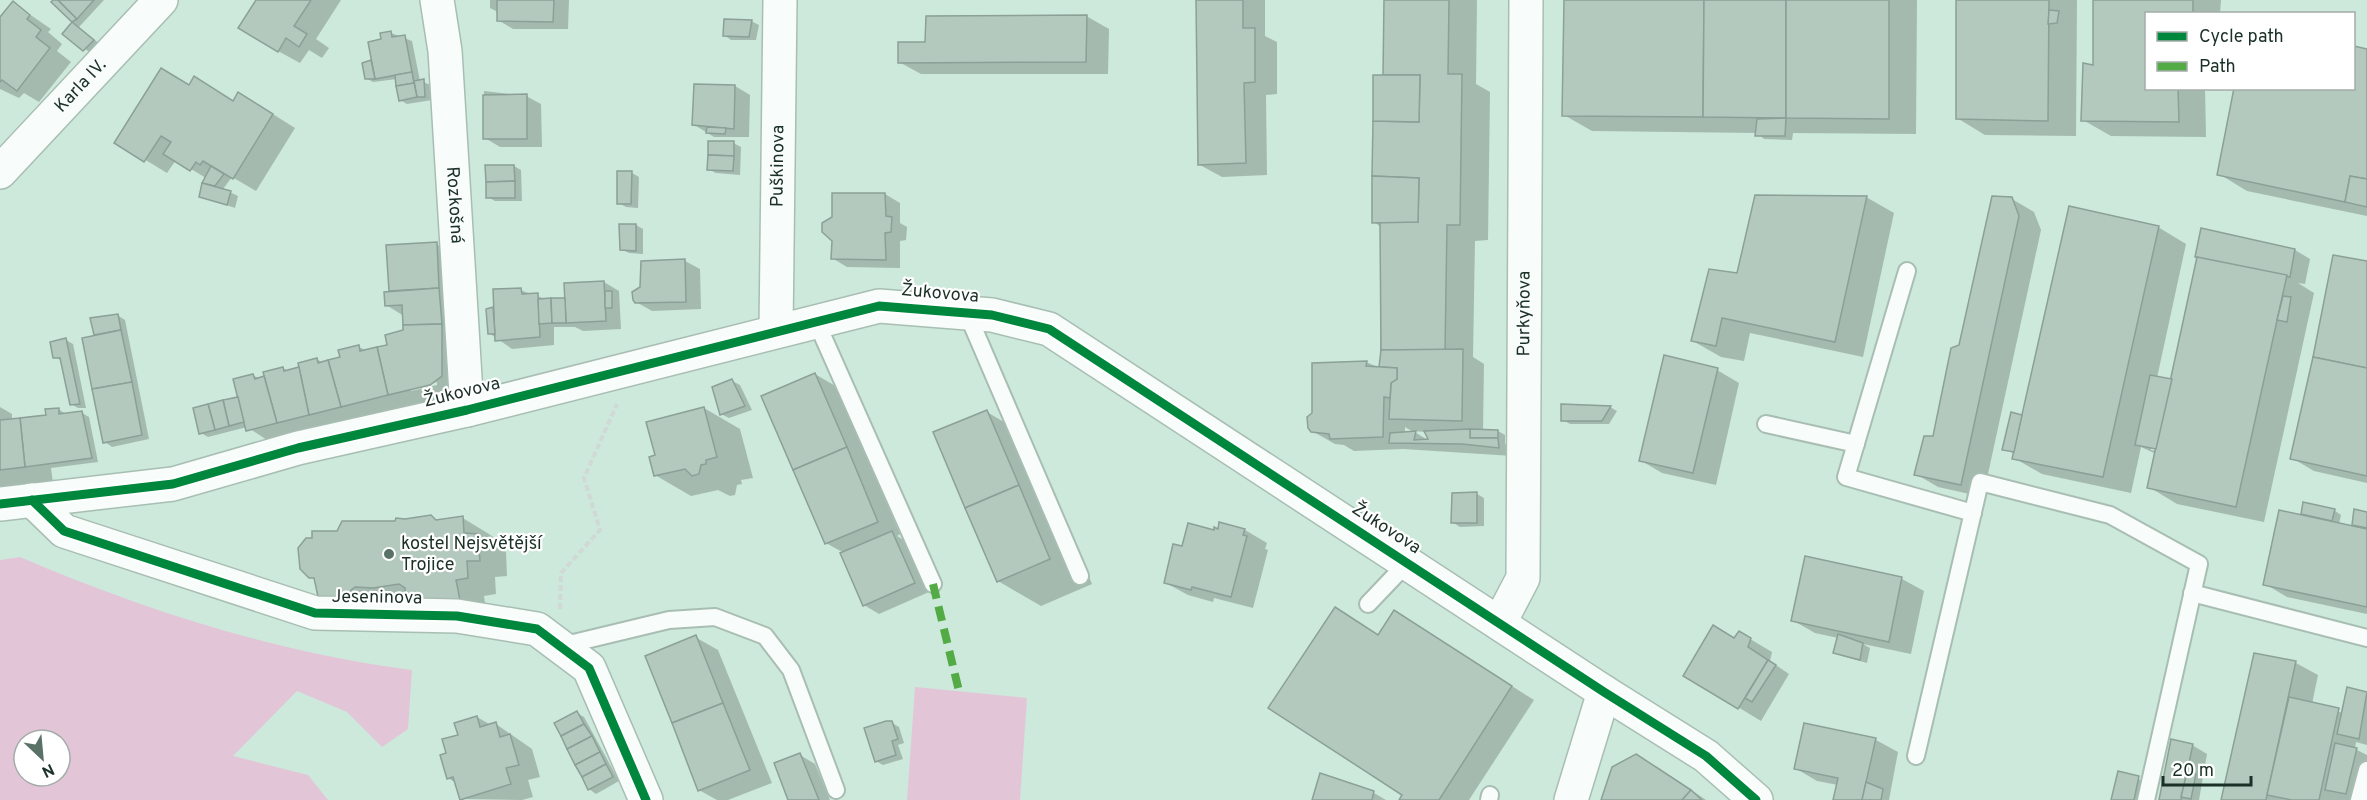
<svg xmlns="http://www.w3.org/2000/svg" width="2367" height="800" font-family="Overpass,sans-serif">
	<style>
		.green { fill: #e2c6d8; fill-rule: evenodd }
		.shadow { fill: #0003; fill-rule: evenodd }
		.building { fill: #b3c9be; stroke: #8ba096; stroke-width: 1.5 }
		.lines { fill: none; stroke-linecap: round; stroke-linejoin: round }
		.service-casing { stroke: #a8beb3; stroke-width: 20 }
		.minor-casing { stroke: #a8beb3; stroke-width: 36 }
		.tertiary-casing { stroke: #a8beb3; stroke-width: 36 }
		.path { stroke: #d0d9d5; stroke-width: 4; stroke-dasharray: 6 3; stroke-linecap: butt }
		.service { stroke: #f8fcfa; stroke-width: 16 }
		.minor { stroke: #f8fcfa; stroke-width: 33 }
		.tertiary { stroke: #f8fcfa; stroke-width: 33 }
		.quiet { stroke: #52ab44; stroke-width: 8; stroke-dasharray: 15 8; stroke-linecap: butt }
		.cycleway-casing { stroke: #fff; stroke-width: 13 }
		.cycleway { stroke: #00873e; stroke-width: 9 }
		.poi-dot { fill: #597166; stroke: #fff; stroke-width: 2 }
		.labels { text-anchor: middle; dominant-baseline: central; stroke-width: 4.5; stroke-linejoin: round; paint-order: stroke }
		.street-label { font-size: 18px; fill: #1b3027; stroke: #fff }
		.poi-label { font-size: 18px; fill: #1b3027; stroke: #fff; text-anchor: start }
	</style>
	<rect width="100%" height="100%" fill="#cde9db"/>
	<g class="green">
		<path d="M20,557C143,610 279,653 412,670L408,729L382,747L347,712L297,691L233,756L308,775L328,800H0V560ZM24,740H60V776H24Z"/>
		<path d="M915,687L1027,698L1020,800H907Z"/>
	</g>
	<g class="shadow">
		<path d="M55,0H104L79,27L101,45L92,54L65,34L74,22L53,2Z"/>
		<path d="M258,0H341L316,39L329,48L322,58L309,50L300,63L278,51Z"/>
		<path d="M490,0H569L568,29H513L498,20V12L490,8Z"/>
		<path d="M1198,0H1265V36L1277,42V94L1266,95L1267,175L1222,177L1200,165Z"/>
		<path d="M1385,0H1477L1476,84L1490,92L1488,240L1475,241L1473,357L1484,364L1483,431H1498L1505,435V444L1513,449V456L1403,449L1354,451L1344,445L1335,444L1312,431L1366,362L1380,368L1381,227L1374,222L1384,77ZM1405,427L1415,433H1405ZM1413,431L1426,432L1431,442Z"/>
		<path d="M1565,0H1917L1916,134L1793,133L1792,140L1764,139L1757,133L1592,131L1564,115Z"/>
		<path d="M1958,0H2077L2076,136L1985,135L1957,118Z"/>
		<path d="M2095,0H2221L2220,14H2146V88H2205L2206,137L2111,136L2083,120L2094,67Z"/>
		<path d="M13,3L51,29L48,32L62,44L57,51L71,62L39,102L24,93L19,98L0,89V19Z"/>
		<path d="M1086,16L1109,29L1108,74H921L899,62L926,44Z"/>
		<path d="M751,21L759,25L756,40H731L724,35Z"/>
		<path d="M391,33L412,41L420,81L431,85L432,100L407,104L400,100L397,79L373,82L366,78L364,64L373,62L383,40Z"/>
		<path d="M2354,47L2367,50V216L2247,191L2219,174L2354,88Z"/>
		<path d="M735,86L750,95L749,137H714L693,124Z"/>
		<path d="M190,87L234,102L260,106L295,128L256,191L232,177L223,189L238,196L235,208L200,196L206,178L176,160L167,173L116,142Z"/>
		<path d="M484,91L526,96L541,104L542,147H500L485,138Z"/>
		<path d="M733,143L741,147L740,175L716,173L708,169Z"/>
		<path d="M514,166L521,170L522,201H495L488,197Z"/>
		<path d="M632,173L639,177L638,208L626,207L619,203Z"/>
		<path d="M885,194L900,203V223L907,227L906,240L900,241V268L847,267L832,258L833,217Z"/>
		<path d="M1866,197L1894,213L1863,357L1750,333L1744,361L1721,357L1693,341L1738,275Z"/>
		<path d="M2012,199L2034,212L2041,230L1983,497L1938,487L1916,474L1934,437L1960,347Z"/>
		<path d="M636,225L643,229V254L629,253L621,249Z"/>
		<path d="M2158,227L2186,244L2157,378L2172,380L2295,250L2310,259L2305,284L2298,283L2314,293L2264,522L2177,504L2149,487L2156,454L2141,447L2131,493L2042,474L2014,458L2015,454L2004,449L2024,416ZM2151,447L2163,449V452L2151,450Z"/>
		<path d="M436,244L459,257L452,397L270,442L247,427L208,437L201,433L240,398L253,376L267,380L283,368L288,371L317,359L323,363L341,358L359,347L367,351L389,346L405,332L404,316L386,305L390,292L387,246ZM437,382V385L411,391V388Z"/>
		<path d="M685,261L700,269L701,309L652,311L636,302Z"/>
		<path d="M2367,263V483L2314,471L2292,458Z"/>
		<path d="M604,282L619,291L621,329L583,331L575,327H554V345L512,349L489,333L493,309L495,310L520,290L548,300L566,299Z"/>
		<path d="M117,315L125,320L149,439L112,447L105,442L92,320Z"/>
		<path d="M66,340L73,344L86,408H78L71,404L62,361L55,357Z"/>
		<path d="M1717,370L1739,383L1716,485L1662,473L1640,460Z"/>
		<path d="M815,374L837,387L900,534L897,536L907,542L929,592L879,614L864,605L844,553L826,543Z"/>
		<path d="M732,381L740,385L752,410L729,418L721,414Z"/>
		<path d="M1563,406L1610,407L1617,411L1609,424H1570L1563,420Z"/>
		<path d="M0,407L12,414V421L47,416L58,409L66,414L82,413L89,417L98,462L51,468L53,483L0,489Z"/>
		<path d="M704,408L740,429L753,478L741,480L742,484L737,485L735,495L730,496L718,490L691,496L655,475L657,456Z"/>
		<path d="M987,412L1009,425L1041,499L1062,511L1092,584L1041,606L998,581Z"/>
		<path d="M1477,494L1484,498V526L1460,527L1452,522Z"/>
		<path d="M2334,510L2341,515L2339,524L2359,528L2353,525L2367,513V614L2287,597L2265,584L2308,517L2303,514Z"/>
		<path d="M430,517L438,521L461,517L489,534L493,537L492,544L506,552L507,576L495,577L496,594L484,596L487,617L379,614L310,577L338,532Z"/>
		<path d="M1245,530L1267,543L1265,549L1268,550L1253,608L1214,598L1213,602L1188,595L1166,583L1183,548Z"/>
		<path d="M1902,579L1924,591L1911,654L1863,644L1870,648L1867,663L1842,656L1835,652L1838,638L1815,633L1792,620Z"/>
		<path d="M1395,612L1534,700L1469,800H1401L1404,795L1379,636Z"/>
		<path d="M1740,633L1772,652L1770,661L1789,674L1761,721L1685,675Z"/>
		<path d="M695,637L718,650L772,783L728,800H717L699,790Z"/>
		<path d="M2255,654L2296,663L2318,675L2312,704L2343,713L2348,689L2367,694V745L2356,742L2355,749L2367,755V777L2354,800H2223Z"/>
		<path d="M577,713L584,717L619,781L596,794L589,789Z"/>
		<path d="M477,717L491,725L496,724L532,749L540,777L528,780L533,797L522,800L461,799L456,783L448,778V754L459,736Z"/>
		<path d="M892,723L899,727L904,743L898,745L903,759L883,765L876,761Z"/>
		<path d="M1805,725L1876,740L1898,752L1889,800H1835L1838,785L1817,781L1795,768Z"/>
		<path d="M2192,745L2207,754L2199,800H2160Z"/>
		<path d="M800,755L815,764L830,800H790Z"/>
		<path d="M1636,755L1659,768L1706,800H1603Z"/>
		<path d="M2119,773L2146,782L2142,800H2113Z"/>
		<path d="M1321,775L1374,793L1386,800H1313Z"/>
	</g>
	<g class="building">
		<path d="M53,0H58L77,19L72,22L51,2Z"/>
		<path d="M58,0H94L77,19Z"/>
		<path d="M256,0H311L294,26L307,34L299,47L286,38L278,52L238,28Z"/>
		<path d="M497,0H554L553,22L497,21Z"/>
		<path d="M1196,0H1243V28H1255V82L1244,83L1246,163L1198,165Z"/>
		<path d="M1384,0H1449L1448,74H1462L1460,225H1447L1445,351L1381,350L1380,221L1418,222L1419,178L1372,176L1373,121L1419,122L1420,75H1383Z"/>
		<path d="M1564,0H1704L1703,117L1562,116Z"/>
		<path d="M1704,0H1786V118L1703,117Z"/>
		<path d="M1786,0H1889V119L1786,118Z"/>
		<path d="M1956,0H2049L2048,121L1956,119Z"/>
		<path d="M2093,0H2193V14H2146V88H2178L2179,122L2081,121L2083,63L2093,65Z"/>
		<path d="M13,1L30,15L27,19L41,30L36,37L50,48L17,91L2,80L0,82V17Z"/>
		<path d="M2049,10L2059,11L2057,23L2048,24Z"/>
		<path d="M1087,15L1086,62L898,63V42H925L926,16Z"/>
		<path d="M724,19L752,20L749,37L723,36Z"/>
		<path d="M72,22L94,40L83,51L62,34Z"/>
		<path d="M391,31L392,37L405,35L412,72L375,79L368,42L381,39L380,33Z"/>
		<path d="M2354,46L2367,49V179L2350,176L2345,202L2217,175L2234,88H2354Z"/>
		<path d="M371,60L375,79H365L362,63Z"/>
		<path d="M161,68L189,85L194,76L233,101L238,92L273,114L233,179L203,161L200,165L196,162L190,171L163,154L171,142L161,136L144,162L114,143Z"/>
		<path d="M412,72L414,83L396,86L395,75Z"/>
		<path d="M1373,75H1420L1419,122L1373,121Z"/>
		<path d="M424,79L425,97H417L414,81Z"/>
		<path d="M414,83L417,97L399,101L396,86Z"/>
		<path d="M694,84L735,85L734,129L692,125Z"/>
		<path d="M527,94V139H483V95Z"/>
		<path d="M1786,118L1785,136H1755L1757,119Z"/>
		<path d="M707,127L726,128L725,134L706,133Z"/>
		<path d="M708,141H734V156L708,155Z"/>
		<path d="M708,155L734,156L733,171L707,170Z"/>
		<path d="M485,165H514L515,181L486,182Z"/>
		<path d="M211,166L224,174L215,186L202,183Z"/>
		<path d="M617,171H632L631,204H617Z"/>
		<path d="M1372,176L1419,178L1418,222L1372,223Z"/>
		<path d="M2350,176L2367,179V207L2345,202Z"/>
		<path d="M515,181V198H486V182Z"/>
		<path d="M202,183L231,191L227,205L199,197Z"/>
		<path d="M832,193H885L886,216L892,217L891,232L885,233L886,260L831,259L832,241L822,232V223L832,217Z"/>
		<path d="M1755,195L1867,196L1835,342L1722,318L1716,346L1691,341L1709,269L1737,273Z"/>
		<path d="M1992,196L2012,197L2019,216L1961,485L1914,475L1924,436H1933L1951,348L1959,345Z"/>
		<path d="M2069,206L2159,226L2103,477L2012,459Z"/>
		<path d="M619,224H636V251L620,250Z"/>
		<path d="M2201,228L2295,249L2290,277L2195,257Z"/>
		<path d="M437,242L439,288L389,291L386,245Z"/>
		<path d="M2333,255L2367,261V368L2313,357Z"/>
		<path d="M2197,257L2287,275L2236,507L2147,488Z"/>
		<path d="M685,259L686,302L635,303L633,300L632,292L640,287L641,261Z"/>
		<path d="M604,281L606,321L566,323L564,283Z"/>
		<path d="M439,288L442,324L403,325L402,305L385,306L384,292Z"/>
		<path d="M521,288L522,294L538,293L540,337L495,341L493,289Z"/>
		<rect x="605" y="291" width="7" height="17"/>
		<path d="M2283,296L2291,297L2287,322L2277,320Z"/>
		<path d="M551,298L552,323L539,324L538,299Z"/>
		<path d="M551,298H565L566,323H552Z"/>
		<path d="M493,307L495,334H488L486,309Z"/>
		<path d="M118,314L121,330L94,335L90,318Z"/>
		<path d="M442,324V376L430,385L388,395L377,347L387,345L385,335L403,330V325Z"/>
		<path d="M121,330L132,382L92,389L82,338Z"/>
		<path d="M66,338L80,404L70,405L60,358H53L50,342Z"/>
		<path d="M359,345L360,351L377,347L388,395L341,407L328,360L340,357L338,350Z"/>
		<path d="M1463,349L1462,421L1389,419L1391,383L1397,379V368L1379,367L1381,350Z"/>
		<path d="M1664,355L1718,368L1693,473L1639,461Z"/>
		<path d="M2313,357L2367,368V476L2290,459Z"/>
		<path d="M317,358L318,363L328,360L341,407L309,415L298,363Z"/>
		<path d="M1367,361L1366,366L1397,368V379L1391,383L1390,398L1384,397L1383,437L1330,439L1329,434L1311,432L1308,428L1307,417L1312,413V363Z"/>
		<path d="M283,367L284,371L299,367L309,415L277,423L263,372Z"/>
		<path d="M815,373L847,447L793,470L761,396Z"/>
		<path d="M253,374L255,379L264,376L277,423L246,431L233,379Z"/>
		<path d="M2150,375L2172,379L2156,449L2135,445Z"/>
		<path d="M732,379L745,406L720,415L712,387Z"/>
		<path d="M132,382L142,435L103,443L92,389Z"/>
		<path d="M238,397L244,422L229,426L223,400Z"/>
		<path d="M223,400L229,426L215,430L208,404Z"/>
		<path d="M208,404L215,430L199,434L193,408Z"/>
		<path d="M1561,404L1611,406L1602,421H1561Z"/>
		<path d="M704,407L717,457L706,460V464L701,465L699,474L692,476L685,469L654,476L649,457L655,455L646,422Z"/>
		<path d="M59,408V414L82,411L92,458L25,467L20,418L46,415L45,409Z"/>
		<path d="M987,410L1019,485L965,508L933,432Z"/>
		<path d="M2011,412L2022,415L2014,452L2002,450Z"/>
		<path d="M20,418L25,467L0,470V420Z"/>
		<path d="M1470,429L1498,430V438H1470Z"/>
		<path d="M1470,429V438H1498L1499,448L1462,444L1389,443L1390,433L1416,431L1414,440L1428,439L1424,431Z"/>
		<path d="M847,447L878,522L825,544L793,470Z"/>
		<path d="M1019,485L1050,559L997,582L965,508Z"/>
		<path d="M1477,492V523H1451L1452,493Z"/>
		<path d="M2303,502L2335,509L2332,521L2301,514Z"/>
		<path d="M2354,509L2367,512V528L2352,525Z"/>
		<path d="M2279,510L2367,529V607L2263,585Z"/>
		<path d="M431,515L436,520L463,516L464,533L478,534L480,561H467L468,578L456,580L460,600L405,601V588L399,584L373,588L355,587L351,590L352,599L319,601L314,578H309L300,569L298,548L306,538H312V531H337L342,521H395L396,518L405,519Z"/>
		<path d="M1219,522L1245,529L1243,535L1247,536L1231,597L1192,587L1191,590L1164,583L1173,544L1182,546L1188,523L1214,530V527L1218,529Z"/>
		<path d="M892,531L915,583L863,606L840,553Z"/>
		<path d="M1805,556L1902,577L1889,642L1791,621Z"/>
		<path d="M1335,607L1378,635L1394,610L1512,686L1439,800H1399L1402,795L1268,708Z"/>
		<path d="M1713,625L1734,638L1739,631L1751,638L1748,647L1768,660L1738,709L1683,676Z"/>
		<path d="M1838,634L1863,643L1860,660L1833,653Z"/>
		<path d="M696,635L723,703L672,723L645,656Z"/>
		<path d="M2254,653L2296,661L2266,800H2221Z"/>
		<path d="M1768,660L1776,665L1752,702L1745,698Z"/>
		<path d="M2347,687L2367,692L2359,739L2337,734Z"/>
		<path d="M2289,697L2339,708L2319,800H2292L2267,795Z"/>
		<path d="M723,703L750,770L698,791L672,723Z"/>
		<path d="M577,711L584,724L561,736L554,723Z"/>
		<path d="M477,716L480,727L496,722L500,737L510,734L519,765L506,768L511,784L460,800L453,777L447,779L440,755L446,753L442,739L458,735L454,723Z"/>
		<path d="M886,721H892L898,739L892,741L896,755L875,762L864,728Z"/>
		<path d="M1804,723L1876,738L1862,800H1833L1838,778L1794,769Z"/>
		<path d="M584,724L592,736L567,749L561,736Z"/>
		<path d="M592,736L600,752L575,765L567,749Z"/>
		<path d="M2171,739L2193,744L2181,800H2159Z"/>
		<path d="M2335,743L2357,748L2346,794L2325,790Z"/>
		<path d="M600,752L606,764L582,777L575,765Z"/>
		<path d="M800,753L819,800H788L774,763Z"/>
		<path d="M1636,754L1691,790L1682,800H1601L1612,767Z"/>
		<path d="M606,764L613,777L588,790L582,777Z"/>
		<path d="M2118,771L2139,776L2134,800H2111Z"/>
		<path d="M2187,772L2196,774L2191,799L2181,797Z"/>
		<path d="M1320,773L1374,791L1372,800H1312Z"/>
		<path d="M1866,782L1883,789L1881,800H1862Z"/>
		<path d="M1691,790L1702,800H1682Z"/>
	</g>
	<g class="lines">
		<defs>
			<g id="service">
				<path d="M1907,271L1846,477L1973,513"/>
				<path d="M967,313L1080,576"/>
				<path d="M816,321L933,584"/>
				<path d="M1766,424L1856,444"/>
				<path d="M2192,593L2367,638"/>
				<path d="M1368,604L1408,562"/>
				<path d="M561,646L669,620L715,617L765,636L791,670L836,790"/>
				<path d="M1916,756L1980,482L2110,515L2199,564L2146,800"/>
				<path d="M1489,800L1490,795"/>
				<path d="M2359,800L2367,770"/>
			</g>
			<g id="minor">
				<path id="s1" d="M437,0L445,51L467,410"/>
				<path id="s2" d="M776,331L780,0"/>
				<path d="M32,500L64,531L315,613L457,616L537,629L589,668L646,800"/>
				<path id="s3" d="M1500,622L1523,578L1526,0"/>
				<path d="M1571,800L1604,692"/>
			</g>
			<g id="tertiary">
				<path id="s4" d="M0,172L161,0"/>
				<path d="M0,504L173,484L298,448L467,410L879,306L992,315L1049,329L1604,692L1706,756L1756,800"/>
			</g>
		</defs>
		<use href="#service" class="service-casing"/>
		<use href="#minor" class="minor-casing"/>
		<use href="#tertiary" class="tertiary-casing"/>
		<path class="path" d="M560,609L561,573L600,530L584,478L617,404"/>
		<use href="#service" class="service"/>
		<use href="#minor" class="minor"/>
		<use href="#tertiary" class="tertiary"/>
		<path class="quiet" d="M933,584L959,691"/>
		<defs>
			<g id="cycleway">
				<path d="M32,500L64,531L315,613L457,616L537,629L589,668L646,800"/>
				<path d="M0,504L173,484L298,448L467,410L879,306L992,315L1049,329L1604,692L1706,756L1756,800"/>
			</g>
		</defs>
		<use href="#cycleway" class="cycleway-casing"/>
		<use href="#cycleway" class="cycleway"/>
	</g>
	<circle class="poi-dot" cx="389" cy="554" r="6"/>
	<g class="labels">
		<g class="street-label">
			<text stroke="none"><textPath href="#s4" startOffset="118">Karla IV.</textPath></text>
			<text stroke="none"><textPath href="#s2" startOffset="165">Puškinova</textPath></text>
			<text stroke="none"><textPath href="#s1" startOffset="206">Rozkošná</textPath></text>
			<text transform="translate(940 294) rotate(5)">Žukovova</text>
			<text stroke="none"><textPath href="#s3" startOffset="314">Purkyňova</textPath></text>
			<text transform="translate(462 393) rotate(-14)">Žukovova</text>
			<text transform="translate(1386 529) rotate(33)">Žukovova</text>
			<text transform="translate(377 598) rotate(1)">Jeseninova</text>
		</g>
		<g class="poi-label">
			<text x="401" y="544">kostel Nejsvětější<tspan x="401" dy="21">Trojice</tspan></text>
		</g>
	</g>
	<rect x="2145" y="12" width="210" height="78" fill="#ffffff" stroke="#a4aca9" stroke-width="1.5"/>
	<rect x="2157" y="32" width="30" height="9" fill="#00873e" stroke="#a4aca9" stroke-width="1.5"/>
	<text x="2199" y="42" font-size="18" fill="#1b3027">Cycle path</text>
	<rect x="2157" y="62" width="30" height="9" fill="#52ab44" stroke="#a4aca9" stroke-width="1.5"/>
	<text x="2199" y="72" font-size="18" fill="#1b3027">Path</text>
	<g transform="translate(42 758) rotate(154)"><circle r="28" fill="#ffffff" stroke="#a4aca9" stroke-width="1.5"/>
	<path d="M0-4.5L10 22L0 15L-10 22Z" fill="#597166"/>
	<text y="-9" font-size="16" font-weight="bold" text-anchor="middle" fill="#1b3027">N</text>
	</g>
	<path d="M2163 776v9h88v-9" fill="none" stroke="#1b3027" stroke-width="3"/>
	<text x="2172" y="776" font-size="18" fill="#1b3027" stroke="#ffffff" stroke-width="4.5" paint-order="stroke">20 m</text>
</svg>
